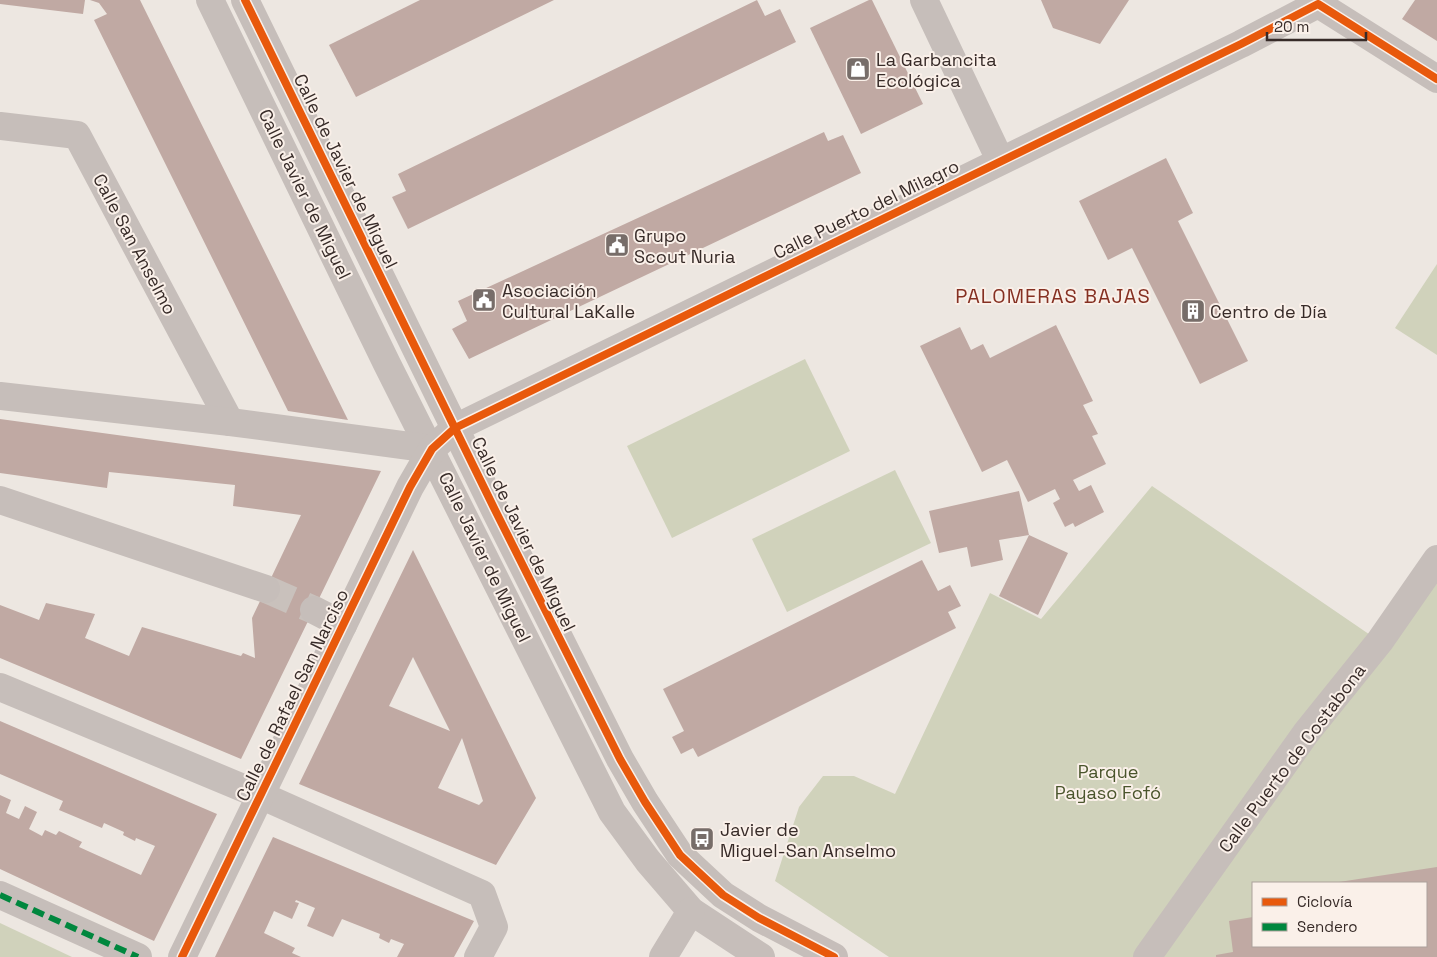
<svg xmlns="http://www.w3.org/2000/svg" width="1437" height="957" font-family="'Space Grotesk',sans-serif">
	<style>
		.green { fill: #d0d2bb; fill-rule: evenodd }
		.building { fill: #c0a9a3; fill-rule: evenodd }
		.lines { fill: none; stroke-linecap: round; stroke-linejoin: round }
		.minor-tunnel { stroke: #c9c1bc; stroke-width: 28; stroke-dasharray: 28 14; stroke-linecap: butt }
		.minor { stroke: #c6beba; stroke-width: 28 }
		.quiet { stroke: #00873e; stroke-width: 6; stroke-dasharray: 12 6; stroke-linecap: butt }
		.cycleway-casing { stroke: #faf0e9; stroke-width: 11 }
		.cycleway { stroke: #e8590c; stroke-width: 8 }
		.labels { text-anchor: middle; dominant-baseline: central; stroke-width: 4; stroke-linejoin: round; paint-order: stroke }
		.poi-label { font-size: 18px; fill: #372b28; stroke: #faf0e9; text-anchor: start }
		.street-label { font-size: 18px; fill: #372b28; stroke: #faf0e9 }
		.park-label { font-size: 18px; fill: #4a552c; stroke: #faf0e9 }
		.quarter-label { font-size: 20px; letter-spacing: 1px; fill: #853022; stroke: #faf0e9 }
	</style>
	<rect width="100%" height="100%" fill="#ede7e1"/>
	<g class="green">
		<path d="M1437,264V355L1395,328Z"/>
		<path d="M805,359L850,451L672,538L627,446Z"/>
		<path d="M895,470L931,543L787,612L752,539Z"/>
		<path d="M1152,486L1379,641L1437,559V957H889L775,881L799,807L823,776H854L895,794L990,593L1041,619ZM1253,883H1426V946H1253Z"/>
		<path d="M0,923L72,957H0Z"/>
	</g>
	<g class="building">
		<path d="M0,0H85L83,14L0,4Z"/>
		<path d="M90,0H140L348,420L288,411L94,20L107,14L99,3Z"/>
		<path d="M420,0H554L356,97L329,45Z"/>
		<path d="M757,0L765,16L780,9L796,42L408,229L392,197L406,191L398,174Z"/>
		<path d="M869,0H872L923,104L861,134L810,28Z"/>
		<path d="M1041,0H1129L1100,44L1053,28Z"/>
		<path d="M1415,0H1437V41L1402,19Z"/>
		<path d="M824,132L828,141L843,135L861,173L469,359L452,329L467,321L458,301Z"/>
		<path d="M1166,158L1193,213L1178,221L1248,361L1200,384L1132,248L1108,260L1079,201Z"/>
		<path d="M1056,325L1093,401L1083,405L1098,434L1092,436L1106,464L1073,480L1079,491L1091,485L1104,512L1075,527L1073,523L1065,527L1053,503L1060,499L1055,489L1028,502L1007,460L982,472L920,346L960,327L971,350L983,344L990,358Z"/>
		<path d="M0,419L381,471L241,759L0,658V605L39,620L46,603L95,614L85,638L129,656L142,627L241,656L243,653L255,658L252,618L301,515L233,506L235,485L109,472L107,488L0,473Z"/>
		<path d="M1019,491L1029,535L1068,553L1038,615L999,596L1029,535L999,540L1003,560L971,567L967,547L939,553L929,511Z"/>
		<path d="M413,550L536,798L496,865L299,784ZM413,657L450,731L389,706ZM462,738L483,801L479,805L438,788Z"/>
		<path d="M922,560L938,591L950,585L961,606L948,612L956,628L698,757L693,748L681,754L672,737L684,731L663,689Z"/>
		<path d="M0,721L217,814L154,941L0,869V795L11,800L6,813L19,819L25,806L37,812L29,829L42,836L45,830L56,835L59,831L82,842L79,847L141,875L155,846L136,838L135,841L123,835L124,832L104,823L102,828L59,810L63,801L0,774Z"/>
		<path d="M273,837L362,874L474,921L454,957H397L404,944L391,939L389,943L379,938L380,934L342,919L333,937L307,926L315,908L296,900L295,902L299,903L292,919L274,911L264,933L295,948L292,953L301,957H215Z"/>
		<path d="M1437,867V957H1216V955L1233,952L1229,921L1253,917V946H1426V883L1339,882Z"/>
	</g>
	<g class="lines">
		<path class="minor-tunnel" d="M266,589L314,610"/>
		<g class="minor">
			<path d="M210,0L387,364L612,812L648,861L691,911L761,957"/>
			<path d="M245,0L495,510L620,759L645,802L680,855L723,895L759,918L834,957"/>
			<path d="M924,0L1000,160"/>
			<path d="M0,126L77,135L230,422"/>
			<path d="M0,396L230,422L432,449"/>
			<path d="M0,500L266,589"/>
			<path d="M314,610L343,625"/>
			<path d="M0,687L260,795L482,894L494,927L478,957"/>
			<path d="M0,895L138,957"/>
			<path d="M182,957L410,487L432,449L455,428L1241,44L1318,4L1437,79"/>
			<path d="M663,957L691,911"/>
			<path d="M1147,957L1306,733L1380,641L1437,559"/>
		</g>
		<path class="quiet" d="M0,895L138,957"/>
		<defs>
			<g id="cycleway">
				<path d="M245,0L495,510L620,759L645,802L680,855L723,895L759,918L834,957"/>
				<path d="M182,957L410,487L432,449L455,428L1241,44L1318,4L1437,79"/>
			</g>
		</defs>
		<use href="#cycleway" class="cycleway-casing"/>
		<use href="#cycleway" class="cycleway"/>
	</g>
	<defs>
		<symbol id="shop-square" viewBox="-11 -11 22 22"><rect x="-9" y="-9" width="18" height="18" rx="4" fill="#776d69" stroke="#faf0e9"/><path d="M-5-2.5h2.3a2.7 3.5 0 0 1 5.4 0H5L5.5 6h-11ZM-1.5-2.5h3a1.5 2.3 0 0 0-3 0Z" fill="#fff"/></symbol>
		<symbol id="civic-square" viewBox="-11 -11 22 22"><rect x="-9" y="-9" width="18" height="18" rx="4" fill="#776d69" stroke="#faf0e9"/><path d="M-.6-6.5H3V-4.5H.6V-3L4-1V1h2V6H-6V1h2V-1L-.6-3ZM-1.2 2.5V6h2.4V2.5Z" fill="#fff"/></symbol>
		<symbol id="building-square" viewBox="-11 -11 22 22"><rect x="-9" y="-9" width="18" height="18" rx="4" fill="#776d69" stroke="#faf0e9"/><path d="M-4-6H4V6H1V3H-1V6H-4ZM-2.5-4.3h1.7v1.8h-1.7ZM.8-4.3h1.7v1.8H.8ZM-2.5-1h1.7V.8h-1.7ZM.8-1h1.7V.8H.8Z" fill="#fff"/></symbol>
		<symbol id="bus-square" viewBox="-11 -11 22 22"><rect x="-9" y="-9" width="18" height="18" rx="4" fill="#776d69" stroke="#faf0e9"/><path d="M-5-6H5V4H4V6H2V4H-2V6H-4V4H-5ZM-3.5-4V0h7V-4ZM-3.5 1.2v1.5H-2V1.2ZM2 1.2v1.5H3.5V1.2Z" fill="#fff"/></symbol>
	</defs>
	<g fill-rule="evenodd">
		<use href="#shop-square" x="844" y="55" width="28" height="28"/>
		<use href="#civic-square" x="603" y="231" width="28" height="28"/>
		<use href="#civic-square" x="470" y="286" width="28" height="28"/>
		<use href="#building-square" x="1179" y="297" width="28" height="28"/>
		<use href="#bus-square" x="688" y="825" width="28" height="28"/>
	</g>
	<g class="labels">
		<g class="poi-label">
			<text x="876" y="59">La Garbancita<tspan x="876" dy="21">Ecológica</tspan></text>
			<text x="634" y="235">Grupo<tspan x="634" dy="21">Scout Nuria</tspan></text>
			<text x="502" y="290">Asociación<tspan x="502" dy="21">Cultural LaKalle</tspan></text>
			<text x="1210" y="311">Centro de Día</text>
			<text x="720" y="829">Javier de<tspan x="720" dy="21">Miguel-San Anselmo</tspan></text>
		</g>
		<g class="street-label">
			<text transform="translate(346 171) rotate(64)">Calle de Javier de Miguel</text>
			<text transform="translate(305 194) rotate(64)">Calle Javier de Miguel</text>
			<text transform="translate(866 209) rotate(-26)">Calle Puerto del Milagro</text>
			<text transform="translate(135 244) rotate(62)">Calle San Anselmo</text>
			<text transform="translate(524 534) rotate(64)">Calle de Javier de Miguel</text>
			<text transform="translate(485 557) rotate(64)">Calle Javier de Miguel</text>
			<text transform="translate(292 695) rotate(-64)">Calle de Rafael San Narciso</text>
			<text transform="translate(1292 758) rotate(-53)">Calle Puerto de Costabona</text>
		</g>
		<g class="park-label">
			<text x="1108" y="771">Parque<tspan x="1108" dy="21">Payaso Fofó</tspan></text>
		</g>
		<g class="quarter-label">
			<text x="1053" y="296">PALOMERAS BAJAS</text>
		</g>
	</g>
	<rect x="1252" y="882" width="175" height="65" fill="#faf0e9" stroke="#aca19c"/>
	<rect x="1262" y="898" width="25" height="8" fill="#e8590c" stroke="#aca19c"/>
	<text x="1297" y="907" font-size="15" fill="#372b28">Ciclovía</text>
	<rect x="1262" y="923" width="25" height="8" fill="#00873e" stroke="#aca19c"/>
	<text x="1297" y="932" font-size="15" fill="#372b28">Sendero</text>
	<path d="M1267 32v8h99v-8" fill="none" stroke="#372b28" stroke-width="2.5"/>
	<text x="1274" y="32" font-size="15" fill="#372b28" stroke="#faf0e9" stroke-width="4" paint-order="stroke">20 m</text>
</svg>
